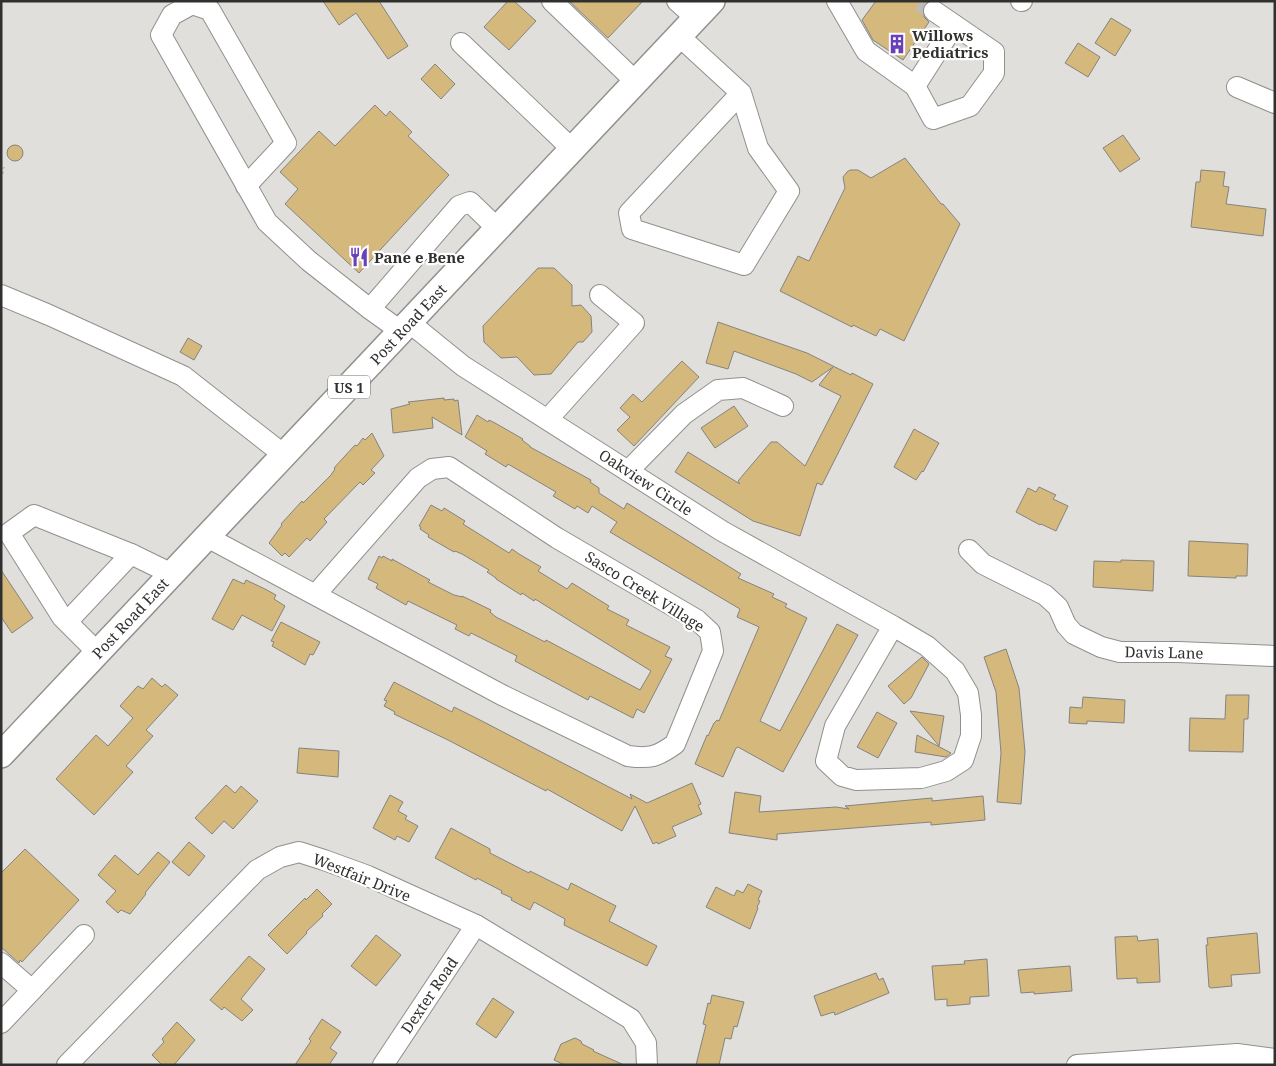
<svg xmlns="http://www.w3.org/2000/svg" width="1276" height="1066" font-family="'Noto Serif',serif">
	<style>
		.building { fill: #d5b97c; stroke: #858380 }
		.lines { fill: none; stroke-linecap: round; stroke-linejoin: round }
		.minor-tunnel { stroke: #bebcb9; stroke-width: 20; stroke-dasharray: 20 10; stroke-linecap: butt }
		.minor-casing { stroke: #91908d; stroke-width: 22 }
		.major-casing { stroke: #91908d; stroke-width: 28 }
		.path { stroke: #a5a3a1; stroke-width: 3; stroke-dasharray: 1 4; stroke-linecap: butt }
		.minor { stroke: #fff; stroke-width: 20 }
		.major { stroke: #fff; stroke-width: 25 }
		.labels { text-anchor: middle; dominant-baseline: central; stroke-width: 4.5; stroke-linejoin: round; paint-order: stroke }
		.shield { fill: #fff; stroke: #6e6e6d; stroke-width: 1 }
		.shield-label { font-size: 14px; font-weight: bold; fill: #30302e }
		.poi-label { font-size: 15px; font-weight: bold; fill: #30302e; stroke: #fff; text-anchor: start }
		.street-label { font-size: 15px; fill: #30302e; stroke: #fff }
	</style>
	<rect width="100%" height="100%" fill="#e1dfdc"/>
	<g class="building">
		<path d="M323,1H379L408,46L388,59L356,13L339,25Z"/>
		<path d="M508,1H514L536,21L509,50L484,27Z"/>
		<path d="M569,1H643L608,38Z"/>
		<path d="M876,1H928L924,5L922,11L924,17L929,22L903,60L873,40L862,20Z"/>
		<path d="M1111,18L1131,30L1115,56L1095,43Z"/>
		<path d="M1078,43L1100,57L1088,77L1065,63Z"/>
		<path d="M435,64L455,84L441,99L421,79Z"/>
		<path d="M375,105L386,116L390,111L412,132L408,136L449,175L359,273L285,204L298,189L280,172L319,131L335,146Z"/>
		<path d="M1123,135L1140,159L1120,172L1103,148Z"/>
		<circle cx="15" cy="153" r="8"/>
		<path d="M905,158L941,204H943L960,224L904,341L880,329L876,336L853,325L852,327L780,291L798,256L809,261L845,188L843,177L847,172L850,170H858L871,178Z"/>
		<path d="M1201,170L1225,172L1223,186L1229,187L1226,204L1266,209L1263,236L1191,227L1196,182H1200Z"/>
		<path d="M538,268H554L572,285V306L581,305L591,316L592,332L583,342H578L551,374L534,375L517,357L501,358L484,342L483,326Z"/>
		<path d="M718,322L807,353L851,375L852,373L873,384L822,485L817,483L800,536L753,521L675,472L688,452L740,484L738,481L771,442H777L805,466L841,396L819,385L833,367L812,382L796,374L734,351L728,369L706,363Z"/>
		<path d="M188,338L202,346L194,360L180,352Z"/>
		<path d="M682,361L699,377L634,446L617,430L630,417L620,408L633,394L642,402Z"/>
		<path d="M444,398V400L454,399V401L458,400L462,435L432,417L433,428L393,433L391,409L410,404L408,402Z"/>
		<path d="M734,406L748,426L715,448L701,428Z"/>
		<path d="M477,415L488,422L489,420L495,423L523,439L522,440L530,446V447L591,480L590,482L599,488V493L624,509L627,503L741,574L738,578L774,594L772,597L787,604L785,607L807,618L760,721L780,731L837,624L858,635L783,772L738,747L736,748L723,777L695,764L707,735L708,736L714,723L717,720L719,721L759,627L737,617L740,609L610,532L617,522L592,506L588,513L577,506L575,509L553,496L556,492L508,464L506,467L485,454L487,451L465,437Z"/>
		<path d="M914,429L939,443L923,472L922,471L916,480L894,467Z"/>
		<path d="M372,433L384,456L371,470L375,473L363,485L360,482L324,519L327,522L310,541L307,538L289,557L285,553L282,556L269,543L282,525L281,524L302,501L303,503L331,475L335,469L334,468L355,445L357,446L363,438L365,440Z"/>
		<path d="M1039,487L1056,495L1053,499L1068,506L1056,531L1041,524L1040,525L1016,512L1028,488L1036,492Z"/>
		<path d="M431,505L442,511L444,508L465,521L463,524L509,553L512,549L519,554L541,567L538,571L567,589L572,583L609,606L607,609L629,620L626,625L670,647L665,656L672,659L644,713L637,709L633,718L590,696L588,700L515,661L517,656L471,633L469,636L455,629L457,625L408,601L406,605L376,588L378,584L368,579L379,556L382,558L383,556L392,561V559L419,574L430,580L428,582L454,595L462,597V596L491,610L490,612L496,617L545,642L546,640L640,690L651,671L535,599L534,601L522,593L521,595L496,579V578L487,572L489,570L462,554L455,551L454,552L428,537L429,535L420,529L421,527L419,526Z"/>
		<path d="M1189,541L1248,544L1247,576H1236V578L1188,576Z"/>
		<path d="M1121,560L1154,561L1153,591L1093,587L1094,561L1121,562Z"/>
		<path d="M1,570L33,618L12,633L1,617Z"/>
		<path d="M233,579L244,584L246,580L265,589L276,595L274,599L285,606L272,631L242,615L233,630L212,619Z"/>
		<path d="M281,622L320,642L313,655L310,654L305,665L272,646L274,642L271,641Z"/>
		<path d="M1006,649L1019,688L1025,752L1021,804L997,802L1001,753L996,692L984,657Z"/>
		<path d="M922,657L929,664L911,698L904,704L888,686Z"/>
		<path d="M152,678L162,687L165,684L178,695L146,730L153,736L126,766L133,772L94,815L56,779L96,735L108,746L133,718L120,706L136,688L138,686L143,689Z"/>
		<path d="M394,682L452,712L454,707L478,719L632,799L630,794L647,803L692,783L701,804L698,805L702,814L672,827L676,836L658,844L657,842L653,844L635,806L622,831L547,789L546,791L448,740L394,714L395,712L384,706L387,701L384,700Z"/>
		<path d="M1226,695H1249L1248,719H1244L1243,752L1189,751L1190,718L1225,719Z"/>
		<path d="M1083,697L1125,700L1124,723L1087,721V724L1069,723L1070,707L1082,708Z"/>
		<path d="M910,711L944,716L939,746Z"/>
		<path d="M877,712L897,723L878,758L857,747Z"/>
		<path d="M917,735L951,753L946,757L915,752Z"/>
		<path d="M299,748L339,751L338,777L297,773Z"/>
		<path d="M226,785L235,793L241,786L258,801L233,829L224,821L212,834L195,818Z"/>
		<path d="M735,792L761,796L759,812L836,807L849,809L845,806L932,798V801L983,796L985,820L931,825V822L777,834V840L729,833Z"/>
		<path d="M390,795L403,802L398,811L407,816L405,819L418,826L409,842L397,836L395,840L373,828Z"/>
		<path d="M451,828L490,849V853L529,873L530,871L568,890L571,883L616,906L609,921L657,946L647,966L564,925L565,919L534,902L530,910L511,900L512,898L501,893L502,891L477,878L476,880L435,858Z"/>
		<path d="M189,842L205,856L189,876L172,862Z"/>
		<path d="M25,849L79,900L22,962L20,960L19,963L1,947V873Z"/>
		<path d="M158,852L170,862L145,893L146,894L130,914L121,910L118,913L106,902L116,891L98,875L115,855L138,875Z"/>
		<path d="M748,884L762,891L758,900L760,901L757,907L758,908L750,929L706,907L716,887L734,896L737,890L743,893Z"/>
		<path d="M317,889L332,904L322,914L323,916L306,932L307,933L287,954L268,935L305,898L306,900Z"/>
		<path d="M1257,933L1260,973L1231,975L1232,986L1211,988L1209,987L1206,945H1208L1207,938Z"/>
		<path d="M376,935L401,955L376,986L351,966Z"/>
		<path d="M1137,936L1138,941L1158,939L1160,982L1137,983V978L1117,979L1115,937Z"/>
		<path d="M249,956L265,969L241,999L253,1010L242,1021L224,1007L222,1010L210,1000Z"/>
		<path d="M987,959L989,996L970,997V1004L947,1006V999L935,1000L932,966L965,964L964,961Z"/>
		<path d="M1070,966L1072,991L1034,994V992L1021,993L1018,970Z"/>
		<path d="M876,973L879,980L883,978L889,993L835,1015L834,1012L821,1016L814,996Z"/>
		<path d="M712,995L744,1002L737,1027L734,1026L731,1039L725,1038L719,1065H696L706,1025L703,1024L708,1003L710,1004Z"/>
		<path d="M493,998L514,1012L496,1038L476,1024Z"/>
		<path d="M322,1019L341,1032L330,1048L337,1053L329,1065H295L311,1041L309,1039Z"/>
		<path d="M177,1022L195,1040L174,1065H162L152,1055L164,1042L162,1039Z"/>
		<path d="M575,1038L581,1041L582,1044L594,1050L593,1051L624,1065H565L554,1060L561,1044Z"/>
	</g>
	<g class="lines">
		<path class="minor-tunnel" d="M921,1L934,11"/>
		<defs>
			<g id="minor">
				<path d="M552,1L636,82"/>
				<path d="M677,1L696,18"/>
				<path d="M837,1L866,51L915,86L954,25"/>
				<path d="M1021,1H1022"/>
				<path d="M679,36L741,93L629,213L632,229L744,265L789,191L758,148L741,93"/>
				<path d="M461,43L572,149"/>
				<path d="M915,86L933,119L970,106L994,73V52L934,11"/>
				<path d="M1237,87L1275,103"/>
				<path d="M246,186L286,143L210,10L192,4L172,15L161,35L267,222L309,261L370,309"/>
				<path d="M1,295L49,315L183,376L284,455"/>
				<path d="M410,323L463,366L722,531L893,626L835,726L826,761L842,776L856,780L921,778L946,771L963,760L971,736V715L968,693L955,671L927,646L893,626"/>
				<path d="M402,332L370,309L459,206L470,202L498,229"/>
				<path d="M548,419L634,323L600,295"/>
				<path d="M628,471L684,414L718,390L743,388L783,406"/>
				<path d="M207,537L502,695L628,756C650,759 657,757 675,744L713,651L710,632L697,620L557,538L449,467L432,469L418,478L316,594"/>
				<path d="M969,550L983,564L1045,595L1058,607L1066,625L1074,634L1101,647L1120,652H1178L1275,656"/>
				<path d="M131,554L172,574"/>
				<path d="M67,622L131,554L34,515L9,533L62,617L98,653"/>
				<path d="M1,963L32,990"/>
				<path d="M1,1023L84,935"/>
				<path d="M67,1065L257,870L280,857L299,852L324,860L368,876L476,925L631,1019L646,1043L647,1065"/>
				<path d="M383,1065L476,925"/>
				<path d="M1077,1065L1237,1054L1275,1059"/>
			</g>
			<path id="major" d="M1,755L712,1"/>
		</defs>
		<use href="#minor" class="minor-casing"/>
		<use href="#major" class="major-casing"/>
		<path class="path" d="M1,163L4,170L1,175"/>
		<use href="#minor" class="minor"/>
		<use href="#major" class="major"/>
	</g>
	<defs>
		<symbol id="building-bare" viewBox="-9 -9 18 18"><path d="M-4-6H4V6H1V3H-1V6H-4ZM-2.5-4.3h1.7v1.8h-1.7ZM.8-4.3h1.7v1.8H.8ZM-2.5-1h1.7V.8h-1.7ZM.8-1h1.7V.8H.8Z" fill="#6a40b8" stroke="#fff" stroke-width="2.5" paint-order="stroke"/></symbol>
		<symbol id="restaurant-bare" viewBox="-9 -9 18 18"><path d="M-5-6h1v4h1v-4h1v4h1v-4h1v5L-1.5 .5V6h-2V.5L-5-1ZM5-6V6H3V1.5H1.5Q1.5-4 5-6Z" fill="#6a40b8" stroke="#fff" stroke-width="2.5" paint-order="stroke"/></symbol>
	</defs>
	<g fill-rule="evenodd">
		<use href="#building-bare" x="883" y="30" width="28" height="28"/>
		<use href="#restaurant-bare" x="345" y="243" width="28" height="28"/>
	</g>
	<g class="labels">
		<rect class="shield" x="328" y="375.5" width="42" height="23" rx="4"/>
		<g class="shield-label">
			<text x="349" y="387">US 1</text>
		</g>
		<g class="poi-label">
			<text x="912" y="35">Willows<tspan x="912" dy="17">Pediatrics</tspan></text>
			<text x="374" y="257">Pane e Bene</text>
		</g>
		<g class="street-label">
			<text transform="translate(408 324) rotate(-47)">Post Road East</text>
			<text transform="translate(646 482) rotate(33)">Oakview Circle</text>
			<text transform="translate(645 591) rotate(32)">Sasco Creek Village</text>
			<text transform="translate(130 618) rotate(-47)">Post Road East</text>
			<text transform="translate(1164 652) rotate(1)">Davis Lane</text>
			<text transform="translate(362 877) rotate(22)">Westfair Drive</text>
			<text transform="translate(429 995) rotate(-56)">Dexter Road</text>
		</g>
	</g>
	<rect width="1276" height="1066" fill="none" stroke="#30302e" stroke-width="5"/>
</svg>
